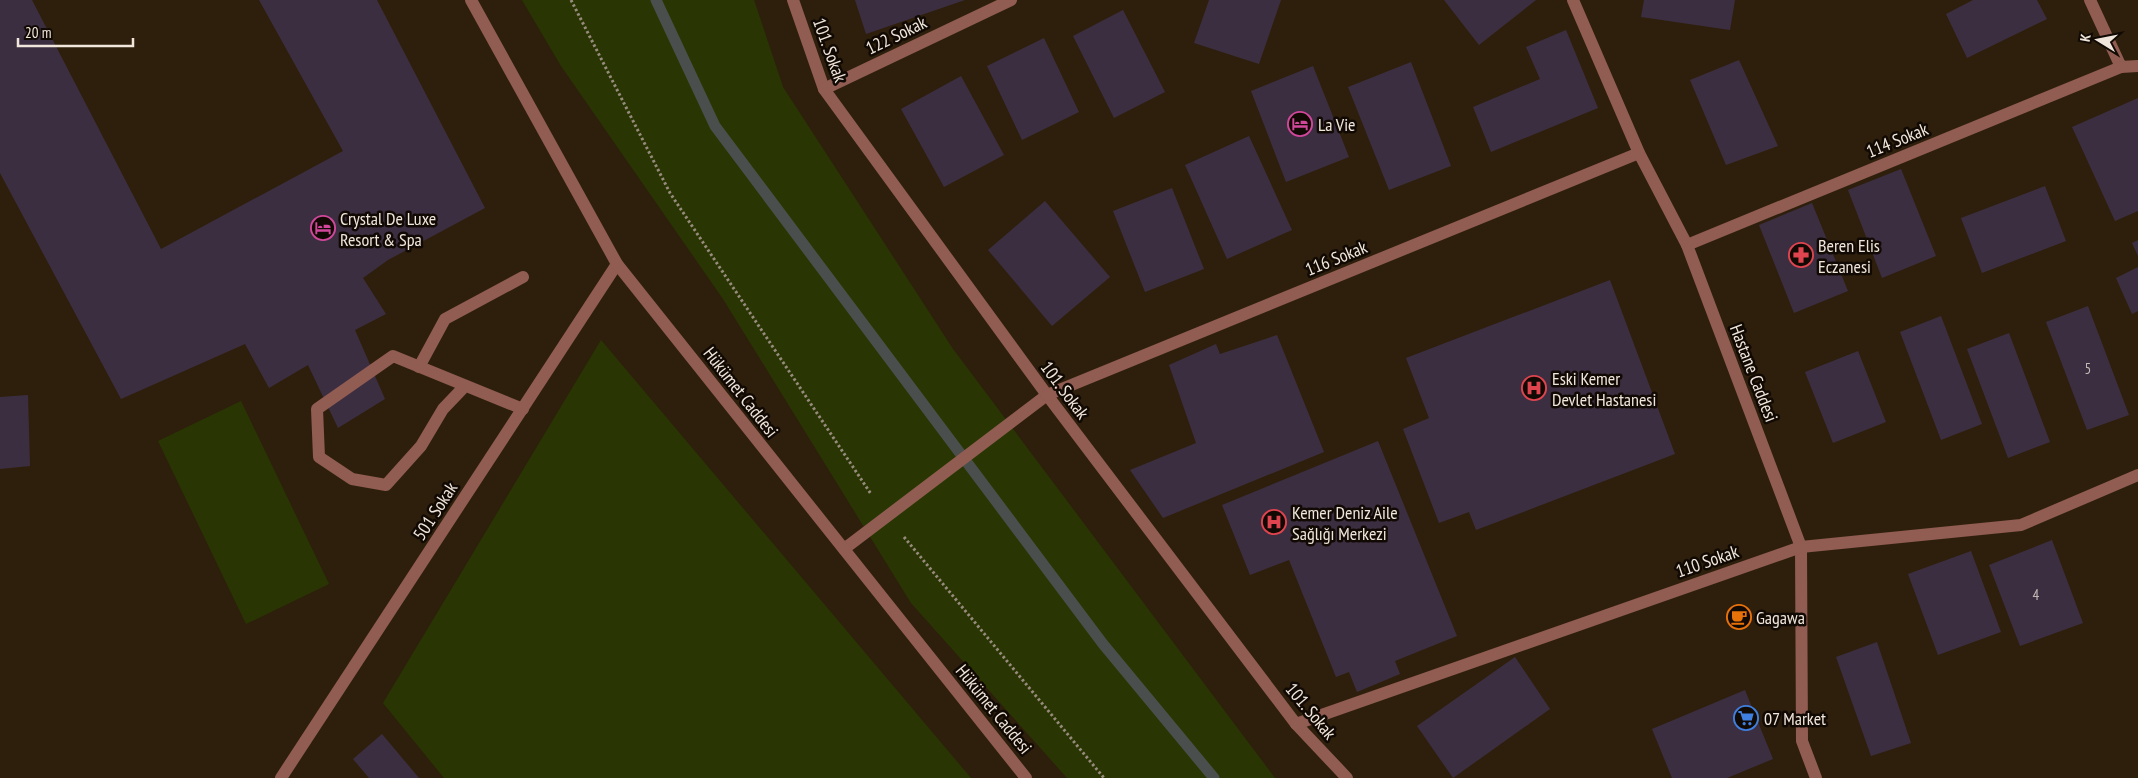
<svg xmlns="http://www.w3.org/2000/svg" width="2138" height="778" font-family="'PT Sans Narrow',sans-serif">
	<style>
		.green { fill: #293603 }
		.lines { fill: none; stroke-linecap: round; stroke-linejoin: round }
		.stream { stroke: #4a4f4d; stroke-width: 11 }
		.building { fill: #3c2e41 }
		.path { stroke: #988b7d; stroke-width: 3; stroke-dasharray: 2.5 2.5; stroke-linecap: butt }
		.service { stroke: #915c52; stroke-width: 12 }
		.pedestrian { stroke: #915c52; stroke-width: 12 }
		.minor { stroke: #915c52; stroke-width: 12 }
		.tertiary { stroke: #915c52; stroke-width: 12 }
		.labels { text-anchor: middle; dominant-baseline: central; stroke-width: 5; stroke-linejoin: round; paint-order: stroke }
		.number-label { font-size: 15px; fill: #c4b8b4 }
		.street-label { font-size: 18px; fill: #f1e6db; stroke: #110a04 }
		.poi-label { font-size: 18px; fill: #f1e6db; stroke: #110a04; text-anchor: start }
	</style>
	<rect width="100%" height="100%" fill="#2e1f0c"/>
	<g class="green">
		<path d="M522,0H754L783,87L953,349L1275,778H1067L911,603L723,299L561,66Z"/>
		<path d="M601,340L971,778H444L383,703Z"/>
		<path d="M241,401L329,584L246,624L158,441Z"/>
	</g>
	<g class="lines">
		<path class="stream" d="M656,0L715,126L1103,644L1214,778"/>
	</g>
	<g class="building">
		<path d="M0,0H32L161,249L343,151L259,0H377L485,208L388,260L363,278L386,314L355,330L385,399L338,428L308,365L269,388L245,344L121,399L0,173Z"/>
		<path d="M855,0H965L866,34Z"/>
		<path d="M1209,0H1281L1259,64L1194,43Z"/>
		<path d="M1444,0H1536L1479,45Z"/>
		<path d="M1644,0H1735L1730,30L1641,17Z"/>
		<path d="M1973,0H2037L2047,19L1967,58L1946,14Z"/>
		<path d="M1123,10L1165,92L1114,118L1073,36Z"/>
		<path d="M1566,30L1598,108L1491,152L1473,107L1540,79L1526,47Z"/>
		<path d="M1044,38L1079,112L1022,140L987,66Z"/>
		<path d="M1739,60L1778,146L1726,165L1690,80Z"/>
		<path d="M1411,62L1451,166L1389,190L1348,87Z"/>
		<path d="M1313,66L1349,157L1286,182L1251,91Z"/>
		<path d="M961,76L1004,155L944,187L901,109Z"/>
		<path d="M2138,98V211L2115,221L2072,127Z"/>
		<path d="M1249,136L1292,230L1227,259L1185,165Z"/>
		<path d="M1901,169L1936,256L1882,278L1848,190Z"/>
		<path d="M2045,186L2066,241L1982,273L1961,218Z"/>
		<path d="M1172,188L1204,269L1145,292L1113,211Z"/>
		<path d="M1045,201L1110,277L1052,326L988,250Z"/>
		<path d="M1812,203L1848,291L1794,313L1759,225Z"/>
		<path d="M2138,240V256L2132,243Z"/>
		<path d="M2138,267V311L2132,314L2116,278Z"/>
		<path d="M1610,280L1675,454L1476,530L1469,512L1439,523L1403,429L1429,418L1406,358Z"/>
		<path d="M2088,306L2129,415L2087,430L2046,322Z"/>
		<path d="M1941,316L1982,424L1941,440L1900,332Z"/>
		<path d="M2009,333L2050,442L2008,458L1967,349Z"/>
		<path d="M1277,335L1324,452L1163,518L1130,470L1196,443L1169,365L1216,344L1220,354Z"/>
		<path d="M1858,351L1886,422L1833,443L1805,372Z"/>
		<path d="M28,395L30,466L0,469V397Z"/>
		<path d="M1378,441L1457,636L1395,661L1400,674L1357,692L1349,672L1336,677L1289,560L1250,575L1222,505Z"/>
		<path d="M2052,540L2083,623L2020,646L1989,565Z"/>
		<path d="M1971,551L2001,632L1938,655L1908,574Z"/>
		<path d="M1877,642L1911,743L1871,756L1836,657Z"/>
		<path d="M1515,657L1550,709L1453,778L1417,726Z"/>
		<path d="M1745,690L1773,759L1727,778H1672L1652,729Z"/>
		<path d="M382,734L419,778H369L353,759Z"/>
	</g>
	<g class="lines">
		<g class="path">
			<path d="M571,0L670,193L871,494"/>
			<path d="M904,537L1104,778"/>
		</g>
		<g class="service">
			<path d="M419,367L445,319L523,277"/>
			<path d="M465,386L443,409L421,446L386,485L352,479L319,457L317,409L393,356L523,409"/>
		</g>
		<path class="pedestrian" d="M844,549L1047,395"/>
		<g class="minor">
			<path d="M793,0L824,89L1047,395L1296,724L1347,778"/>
			<path d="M1573,0L1639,153L1687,245L1801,547L1802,741L1816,778"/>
			<path d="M2090,0L2121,67L2138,66"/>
			<path d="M824,89L1011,0"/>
			<path d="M1687,245L2121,67"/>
			<path d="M1047,395L1639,153"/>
			<path d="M1296,724L1801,547L2021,525L2138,475"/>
			<path d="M281,778L617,264"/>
		</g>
		<path class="tertiary" d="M471,0L617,264L1026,778"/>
	</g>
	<defs>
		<symbol id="hotel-ring" viewBox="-11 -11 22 22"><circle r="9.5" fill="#110a04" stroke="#d1479c" stroke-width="1.5"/><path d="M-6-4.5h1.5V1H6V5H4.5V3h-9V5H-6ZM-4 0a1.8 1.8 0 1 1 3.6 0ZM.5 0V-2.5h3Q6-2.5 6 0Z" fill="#d1479c"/></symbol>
		<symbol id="pharmacy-ring" viewBox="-11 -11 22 22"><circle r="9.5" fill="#110a04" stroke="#e0444e" stroke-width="1.5"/><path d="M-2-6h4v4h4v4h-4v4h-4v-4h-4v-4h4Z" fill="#e0444e"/></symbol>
		<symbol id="hospital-ring" viewBox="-11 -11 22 22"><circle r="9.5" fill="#110a04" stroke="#e0444e" stroke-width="1.5"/><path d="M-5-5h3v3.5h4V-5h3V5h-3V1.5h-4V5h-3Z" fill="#e0444e"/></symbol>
		<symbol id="cafe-ring" viewBox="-11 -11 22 22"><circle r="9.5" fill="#110a04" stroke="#e8710a" stroke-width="1.5"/><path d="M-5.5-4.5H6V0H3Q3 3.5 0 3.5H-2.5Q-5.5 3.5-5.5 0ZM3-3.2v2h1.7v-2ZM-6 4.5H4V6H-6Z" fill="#e8710a"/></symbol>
		<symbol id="supermarket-ring" viewBox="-11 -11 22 22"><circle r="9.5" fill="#110a04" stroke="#3f7fe0" stroke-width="1.5"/><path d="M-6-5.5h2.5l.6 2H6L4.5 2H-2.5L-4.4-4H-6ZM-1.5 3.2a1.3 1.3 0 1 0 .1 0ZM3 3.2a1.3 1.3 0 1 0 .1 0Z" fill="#3f7fe0"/></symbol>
	</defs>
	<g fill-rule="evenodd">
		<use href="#hotel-ring" x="1286" y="110" width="28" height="28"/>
		<use href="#hotel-ring" x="309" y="214" width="28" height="28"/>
		<use href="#pharmacy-ring" x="1787" y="241" width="28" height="28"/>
		<use href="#hospital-ring" x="1520" y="374" width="28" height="28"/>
		<use href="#hospital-ring" x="1260" y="508" width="28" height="28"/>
		<use href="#cafe-ring" x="1725" y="603" width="28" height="28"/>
		<use href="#supermarket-ring" x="1732" y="704" width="28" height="28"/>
	</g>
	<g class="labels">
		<g class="number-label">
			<text x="2088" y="368">5</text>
			<text x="2036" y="594">4</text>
		</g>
		<g class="street-label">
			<text transform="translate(896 35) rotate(-26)">122 Sokak</text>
			<text transform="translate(830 50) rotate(70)">101. Sokak</text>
			<text transform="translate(1897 140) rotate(-22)">114 Sokak</text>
			<text transform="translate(1336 258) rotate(-22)">116 Sokak</text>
			<text transform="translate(1754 373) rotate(69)">Hastane Caddesi</text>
			<text transform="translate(1065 390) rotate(53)">101. Sokak</text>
			<text transform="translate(741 392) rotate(52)">Hükümet Caddesi</text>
			<text transform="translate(435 511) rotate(-57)">501 Sokak</text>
			<text transform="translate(1707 561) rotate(-19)">110 Sokak</text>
			<text transform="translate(994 709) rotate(51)">Hükümet Caddesi</text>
			<text transform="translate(1311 711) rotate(50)">101. Sokak</text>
		</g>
		<g class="poi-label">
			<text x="1318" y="124">La Vie</text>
			<text x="340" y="218">Crystal De Luxe<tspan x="340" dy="21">Resort &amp; Spa</tspan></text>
			<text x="1818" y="245">Beren Elis<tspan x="1818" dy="21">Eczanesi</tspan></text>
			<text x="1552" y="378">Eski Kemer<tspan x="1552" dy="21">Devlet Hastanesi</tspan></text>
			<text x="1292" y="512">Kemer Deniz Aile<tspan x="1292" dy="21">Sağlığı Merkezi</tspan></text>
			<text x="1756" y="617">Gagawa</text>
			<text x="1764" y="718">07 Market</text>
		</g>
	</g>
	<g transform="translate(2098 40) rotate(280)" stroke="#110a04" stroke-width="4" paint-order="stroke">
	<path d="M0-4L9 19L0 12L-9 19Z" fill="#f1e6db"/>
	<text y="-8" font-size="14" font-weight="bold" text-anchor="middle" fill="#f1e6db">K</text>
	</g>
	<path d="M18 38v8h115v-8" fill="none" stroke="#f1e6db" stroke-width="2.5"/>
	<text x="25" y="38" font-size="15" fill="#f1e6db" stroke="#110a04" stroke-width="4" paint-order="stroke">20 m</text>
</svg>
